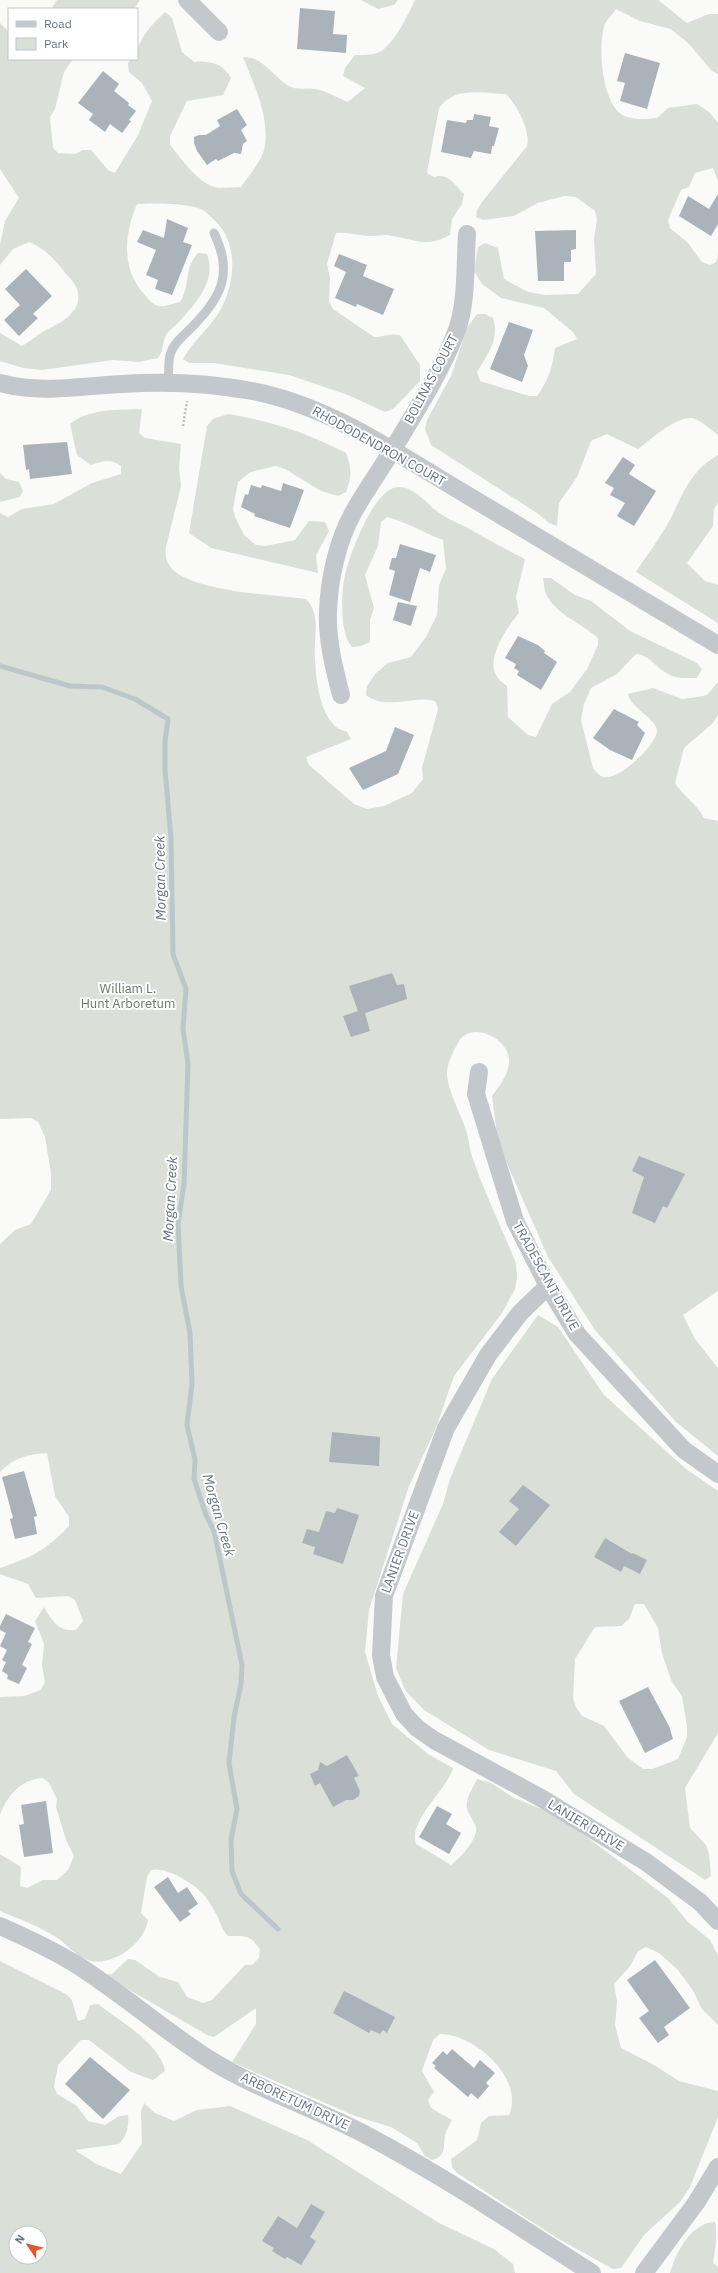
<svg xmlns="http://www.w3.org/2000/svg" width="718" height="2273" font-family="'IBM Plex Sans',sans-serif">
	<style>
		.green { fill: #dadfd7; fill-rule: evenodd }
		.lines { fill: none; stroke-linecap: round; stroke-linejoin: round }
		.stream { stroke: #bbc7cb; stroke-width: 5 }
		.building { fill: #aab3b9 }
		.path { stroke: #bbbfc2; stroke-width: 2.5; stroke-dasharray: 2 2; stroke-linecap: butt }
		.service { stroke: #c3c8cc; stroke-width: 9 }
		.minor { stroke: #c3c8cc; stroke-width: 18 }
		.labels { text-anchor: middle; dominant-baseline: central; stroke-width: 4; stroke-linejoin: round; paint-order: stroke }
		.street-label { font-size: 13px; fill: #657683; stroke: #fff }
		.park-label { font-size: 13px; fill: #687a64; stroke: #fff }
		.water-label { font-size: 14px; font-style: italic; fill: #60757c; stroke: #fff }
	</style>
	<rect width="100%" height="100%" fill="#fafaf8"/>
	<g class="green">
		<path d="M57,0H140L134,9H51Z"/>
		<path d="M361,0H398L394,5L378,9Z"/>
		<path d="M415,0H658L687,23L709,14H718V74L712,71L689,44L671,29L640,21L616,9C612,15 605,21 604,27C598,48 602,101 621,114C631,121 647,119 657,118L668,108L697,104L709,112L718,123V181L713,168L695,173L689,187L681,190L668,220L670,228L688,243L702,262L710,265L716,262L718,255V435C710,429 701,420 692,418C676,416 650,440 638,449L607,434L591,441L577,477L559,503L557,526L549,523L537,513L431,445L425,429L427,420L451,376L467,328L477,314H485L493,318C500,339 487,355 477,372L480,381L529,396H537C549,379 552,369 555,348L577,339L573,332L544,308L501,298L482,284L474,271L478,247L485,243L498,248L504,279L528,292L545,295L578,294L596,274L594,238L597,220L595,211L576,197L564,196L538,203L514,216L483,220L476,217L477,210L482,202L527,146C531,131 517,105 506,94C483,93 454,86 439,108L427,173L434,177C448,172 455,185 464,194L462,204L452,219L450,235C426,248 417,240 393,236C386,234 378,236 371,236C359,236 348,232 336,233L327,264L330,278L329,302L333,309L374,337C384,337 390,333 400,335L420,365V381L393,409L385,412L348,395L289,375L214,363H189L183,359C194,339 213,326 223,305C236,276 238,240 212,218C210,216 206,212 203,210C189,203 153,203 137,204C124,234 121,270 145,295C149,300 153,305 159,306C165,307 174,303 180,302C191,285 183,269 198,253L207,254C217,281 196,303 179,322C175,326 168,331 166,335C162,343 164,351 158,358L139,362L113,360L42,370L23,368L0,361V333L22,346C31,341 39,333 48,329C64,322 84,309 77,289C75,283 70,278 66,274C57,261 43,247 29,242L13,249L0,265V245L5,221L19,198L0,169V23L9,32V59H73L64,72L55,109L50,117L53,148L58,153L76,154L82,150H91L108,170L115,173L138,135L152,101L142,83L129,72L128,63L130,59H137C137,38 151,26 165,12L172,18L182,52L194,62C209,60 224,64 231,78L223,95L187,101L170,136V145C183,160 198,185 219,188C226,188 234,187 241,187C247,178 262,160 264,150C271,119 254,85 243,57C263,56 273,77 289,86C297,91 307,87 316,89C326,91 338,98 348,102L365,88L343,76L345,68L355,55C362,55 371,55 377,53C392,49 409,13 415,0Z"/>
		<path d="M142,409L139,433L145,438L181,444L179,469L181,486L166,547C164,559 169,569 180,575C209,592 272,595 306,599C322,616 313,638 315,658C316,680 319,709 334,725C337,729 343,730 347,732L351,739L306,757L309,765L354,804L367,809L384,806L412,793L423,779L422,768L438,709L436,702C419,693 386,712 366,695L367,686L376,673L388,663L411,657L426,637L437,615L439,585L446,569L443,540C424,533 407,522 387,517L381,522L378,546L365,575L374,608L370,620V642L361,646L352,647C339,634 341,588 346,571C351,552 375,486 399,487C413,487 425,501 434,509C444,517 455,522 466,527C485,538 505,549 525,559L516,597L519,613C508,626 486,657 496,675C498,679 503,683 507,686L508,717L528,735L536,737L552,704L570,692L587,669L598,645V638C583,624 555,614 546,594C544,589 544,583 543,578H551L575,595L591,601L630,631L697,663L702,669L697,678C688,678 676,679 668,674C656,668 650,655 636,654L617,674L591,688L584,704L581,720L593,768C596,772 600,777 605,777C619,780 655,746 657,732C658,719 631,709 628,694L653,688L682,699L698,697L707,695L718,682V715L712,724L684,748L675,783C683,796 697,804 704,818L718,821V1291L683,1315L695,1339L718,1368V1456L676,1422L595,1330L548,1257L498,1143L492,1096C500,1085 510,1073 509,1059C507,1037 472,1021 459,1041C454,1050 446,1065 447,1075C449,1094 459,1110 465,1127C469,1137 469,1149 473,1159C485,1194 502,1229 516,1263L517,1278L515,1289L502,1313L454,1376L436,1428L409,1486L369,1610L365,1652L378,1696L392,1724L428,1754L453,1768C447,1790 408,1820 416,1844L451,1865C459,1859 479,1838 476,1827C473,1818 465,1812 467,1802C468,1794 474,1786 477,1779L491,1783L514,1798L559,1816L668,1898L688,1922L710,1940L718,1955V2025L701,2008L694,1992L678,1970L659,1953L646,1947L638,1951L631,1965L614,1984L617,2001L615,2025L621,2048L654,2065L679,2081L718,2091V2117L690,2187L680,2202L644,2235L621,2268L613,2269L557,2238L457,2173L452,2167L451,2159L477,2140L481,2123L489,2116L509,2115C525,2079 475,2034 440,2034L433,2040L422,2071L434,2092L428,2100L431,2108L452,2120C450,2125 446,2130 445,2135C443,2147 447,2156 432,2160L425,2156L417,2143L391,2127L355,2116L232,2062L256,2024V2008L214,2037L207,2035L104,1975L112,1974L128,1959L135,1960L160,1977L178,1982L187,1997L203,2003L212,2000L245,1965H252L259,1958L260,1950C250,1934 246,1936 228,1936C220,1929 221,1921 215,1912C212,1907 209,1901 205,1896C195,1884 166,1866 151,1870L147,1877L141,1913L148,1920C145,1943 112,1968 88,1960C75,1956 67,1944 56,1937C39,1926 19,1919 0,1911V1854L21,1867L20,1886L27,1888L43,1880H57L68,1870L74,1856L66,1840L56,1807L57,1799L49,1783L43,1778C21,1779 7,1796 0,1815V1697L24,1696L41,1690L45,1682L42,1666L44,1644L35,1621L44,1607C52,1621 59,1632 76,1630L83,1621L75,1600L68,1596L36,1598L28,1584L0,1574V1568C32,1557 45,1551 69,1526V1517L55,1496L47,1453C28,1454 13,1458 0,1472V1244L15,1230L31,1224L51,1190V1173L45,1137L38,1122L31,1118L0,1119V513L8,517L22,509L54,504L92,483L121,474V466C110,458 103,461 91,465L77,455L70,424C90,408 118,410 142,409Z"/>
		<path d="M228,414C272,421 307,433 346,453C352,470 352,475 346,492L338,496L321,491L285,469L276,466L251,472L238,482L233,509L235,517L244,535L256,545L265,546L295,540L309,521L325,522L329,531L316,555L318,573L211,548L189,533L207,426L213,419Z"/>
		<path d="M718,455V503L714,509L713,526L687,563L705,581L718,585V623L636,572C647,555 660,538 670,520C683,494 690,471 718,455Z"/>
		<path d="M0,473L6,479L19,482L23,491L20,497L0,502Z"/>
		<path d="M538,1315L558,1327L604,1395L686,1469L718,1491V1733L685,1788L690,1828L706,1845L709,1854L711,1876L705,1880L574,1794L556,1771L489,1750L424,1710L405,1690L396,1668L403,1594L443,1504L450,1479L492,1379ZM635,1604H644L658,1628L662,1653L668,1671L672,1682L682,1696L687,1726V1737L678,1759L652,1769H643L628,1758L604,1726L582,1716L576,1707L573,1698L575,1659L595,1627L621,1626L629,1619Z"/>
		<path d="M0,1961L66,1994L72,2000L78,2021L85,2019L90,2005L98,2004C119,2021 160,2043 165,2071L153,2080L131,2072L89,2040H81L58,2065L54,2087L57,2094L77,2106L88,2121L105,2125L119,2116L128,2115C129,2126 127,2136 119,2144L75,2150L96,2164L121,2174L142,2143L141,2111L144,2103L155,2113L174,2121L197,2110L230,2106L307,2140L439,2223L494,2249L513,2264L515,2273H0ZM16,2233H40V2257H16Z"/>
		<path d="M715,2222C718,2234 715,2251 713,2263L718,2267V2273H670C676,2252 691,2223 715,2222Z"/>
	</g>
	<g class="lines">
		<path class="stream" d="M0,666L70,686L102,687L135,699L168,719L165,742V770L171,838L173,954L186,989L183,1029L188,1063L184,1184L178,1223L181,1286L190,1333L192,1384L187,1425L195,1460L194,1479L206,1515L214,1531L242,1665L241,1684L234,1717L229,1763L237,1809L231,1840L232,1871L241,1894L278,1929"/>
	</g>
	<g class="building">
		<path d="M300,8L335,11L333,34L347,35L346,53L297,49Z"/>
		<path d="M625,53L660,63L647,109L620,101L625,83L617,81Z"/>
		<path d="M103,71L119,84L114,91L129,103L128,105L136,111L129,120L131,121L122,133L110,124L105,132L89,120L93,114L78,103Z"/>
		<path d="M237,109L247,125L241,130L247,141L243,144L241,154L234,153L218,161L216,159L207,165L197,151L194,143V137L199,135H206L220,126L217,120Z"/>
		<path d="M474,114L491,117L489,126L499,128L494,146H492L491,154L474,151L471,158L441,152L447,120L466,123L467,120H473Z"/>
		<path d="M718,194V224L711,236L679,216L688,196L709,209Z"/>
		<path d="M167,219L188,228L183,242L192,245L172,295L155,289L158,280L146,275L156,250L137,242L143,230L164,238Z"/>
		<path d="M576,230V249L571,250V262H564V281H538L535,231Z"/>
		<path d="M339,254L367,265L363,276L394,289L383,315L357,304L356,307L335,298L346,272L334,266Z"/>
		<path d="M26,269L52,296L33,314L38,318L19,336L4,320L20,305L5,289Z"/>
		<path d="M509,322L533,330L524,355L528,366L522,382L490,369Z"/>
		<path d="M67,442L72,474L30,479L29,469L26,470L23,445Z"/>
		<path d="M623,457L635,465L629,474L656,491L634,526L617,516L625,503L610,495L614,488L605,483Z"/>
		<path d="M283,483L304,490L290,528L254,516L255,514L241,507L245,494L248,495L251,485L261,488L262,485L281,491Z"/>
		<path d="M400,544L436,555L430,572L420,568L410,602L389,595L395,571L389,569L392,558H396Z"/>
		<path d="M398,602L417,606L411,626L393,620Z"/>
		<path d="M518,636L538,645L545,651L544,653L557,662L541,690L517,675L519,671L514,668L516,664L505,658Z"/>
		<path d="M614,709L639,722L637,725L645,733L632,760L610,750L593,738Z"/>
		<path d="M395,727L414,735L398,774L363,790L349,768L386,751Z"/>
		<path d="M392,973L397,985L404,984L407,999L365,1013L370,1031L351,1037L343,1016L358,1011L349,986Z"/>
		<path d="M639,1156L685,1174L667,1208L663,1206L655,1223L632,1213L644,1177L632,1171Z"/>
		<path d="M332,1432L380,1437L379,1466L329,1462Z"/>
		<path d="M24,1471L37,1516L34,1517L37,1534L15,1539L10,1519L13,1518L2,1477Z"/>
		<path d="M523,1485L550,1505L516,1546L499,1532L519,1509L509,1501Z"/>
		<path d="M337,1508L359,1515L343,1564L313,1554L315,1547L302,1543L307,1529L319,1532L326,1511L335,1513Z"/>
		<path d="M605,1538L632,1554L633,1553L647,1560L640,1574L624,1566L621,1572L594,1557Z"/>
		<path d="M6,1614L35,1628L28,1642L32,1644L22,1665L27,1668L19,1684L7,1679L8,1675L2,1671L6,1662L2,1660L7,1650L0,1646L6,1633L0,1630V1626Z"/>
		<path d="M648,1687L669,1726L673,1739L645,1753L619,1701Z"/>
		<path d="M347,1755L359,1776L354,1778L360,1791L359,1796L353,1800H346L333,1807L320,1783L315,1786L310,1774L318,1770L320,1762L327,1766Z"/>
		<path d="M46,1801L53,1853L24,1857L19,1825L24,1824L21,1805Z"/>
		<path d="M437,1806L452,1814L446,1824L461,1833L449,1854L419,1837Z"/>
		<path d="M168,1877L178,1893L187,1887L198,1904L188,1911L191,1914L180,1922L154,1887Z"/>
		<path d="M655,1960L690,2008L664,2027L669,2035L658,2043L639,2018L649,2011L627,1980Z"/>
		<path d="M344,1991L395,2017L387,2033L383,2030L380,2034L371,2030L369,2033L333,2013Z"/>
		<path d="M452,2049L474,2068L480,2060L495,2073L486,2083L489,2086L478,2099L471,2093L468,2097L434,2068L436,2066L432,2063L443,2051L447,2055Z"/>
		<path d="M90,2057L130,2090L103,2119L65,2084Z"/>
		<path d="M311,2204L325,2212L310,2237L316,2241L301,2265L287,2257L285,2259L272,2251L274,2248L262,2241L278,2216L297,2228Z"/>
	</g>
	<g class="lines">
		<path class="path" d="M183,426L187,401"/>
		<path class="service" d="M168,383C169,374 168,363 170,355C173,344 183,336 191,328C221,298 234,274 214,233"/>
		<g class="minor">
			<path d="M187,0L219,32"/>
			<path d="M0,383C40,394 81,386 122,384C165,381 209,383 252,391C331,406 399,455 467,495C551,545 634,595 718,645"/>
			<path d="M341,695C334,668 327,641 328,612C329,580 337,542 353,513C365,491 380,471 393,449C416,411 441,372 457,330C467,301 465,264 467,234"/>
			<path d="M479,1072L476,1094L515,1221L548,1286L577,1334L684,1450L718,1474"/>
			<path d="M548,1286L520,1313L488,1355L446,1428L384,1596L381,1655L385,1677L404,1714L417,1728L434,1740L541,1798L646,1862L700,1902L718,1921"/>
			<path d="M0,1926C25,1937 50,1949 74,1963C122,1993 164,2031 212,2061C261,2091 317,2109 368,2136C445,2177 518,2226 592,2273"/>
			<path d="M644,2273L696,2203L718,2167"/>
		</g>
	</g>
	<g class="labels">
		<g class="street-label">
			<text transform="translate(431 379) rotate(-62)">BOLINAS COURT</text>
			<text transform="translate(379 446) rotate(29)">RHODODENDRON COURT</text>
			<text transform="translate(546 1276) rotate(61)">TRADESCANT DRIVE</text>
			<text transform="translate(400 1552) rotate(-70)">LANIER DRIVE</text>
			<text transform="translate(586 1825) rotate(31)">LANIER DRIVE</text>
			<text transform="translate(295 2101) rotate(25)">ARBORETUM DRIVE</text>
		</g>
		<g class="park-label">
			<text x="128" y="988">William L.<tspan x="128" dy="15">Hunt Arboretum</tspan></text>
		</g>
		<g class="water-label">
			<text transform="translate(160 878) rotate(-91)">Morgan Creek</text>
			<text transform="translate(170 1199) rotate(-87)">Morgan Creek</text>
			<text transform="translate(219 1515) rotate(74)">Morgan Creek</text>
		</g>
	</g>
	<rect x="8" y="8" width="130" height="52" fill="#ffffff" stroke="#c1c8cd"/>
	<rect x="16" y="21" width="20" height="6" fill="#c3c8cc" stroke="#c1c8cd"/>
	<text x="44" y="28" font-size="12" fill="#657683">Road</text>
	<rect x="16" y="38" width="20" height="12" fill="#dadfd7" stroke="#c1c8cd"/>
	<text x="44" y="48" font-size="12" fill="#657683">Park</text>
	<g transform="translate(28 2245) rotate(305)"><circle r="19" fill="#ffffff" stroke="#c1c8cd"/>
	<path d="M0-3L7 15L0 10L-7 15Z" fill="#e4572e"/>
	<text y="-6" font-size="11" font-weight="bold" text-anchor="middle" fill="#657683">N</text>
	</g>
</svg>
